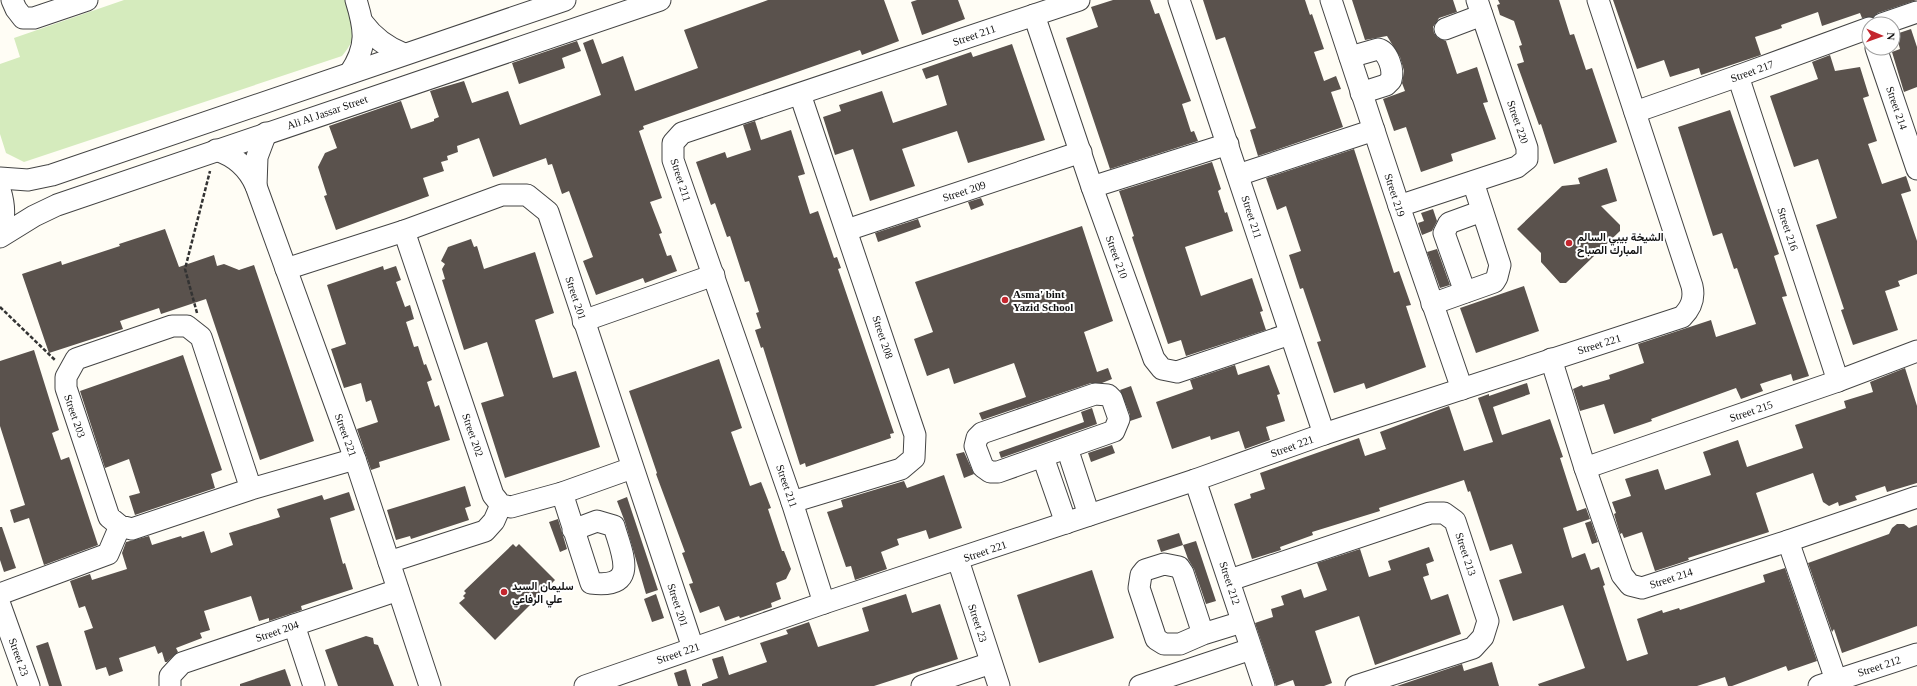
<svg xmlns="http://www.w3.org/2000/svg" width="1917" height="686" font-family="'Times New Roman',Vazirmatn,serif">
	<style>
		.green { fill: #d5ebbd }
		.building { fill: #5a524d }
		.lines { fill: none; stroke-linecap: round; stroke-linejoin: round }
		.minor-casing { stroke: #444; stroke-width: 23 }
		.path { stroke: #333; stroke-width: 2.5; stroke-dasharray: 4 2; stroke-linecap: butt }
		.minor { stroke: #fff; stroke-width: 21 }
		.poi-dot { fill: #c4262e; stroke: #fff; stroke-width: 1.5 }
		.labels { text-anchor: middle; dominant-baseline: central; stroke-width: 4; stroke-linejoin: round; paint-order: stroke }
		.street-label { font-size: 11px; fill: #111; stroke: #fff }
		.poi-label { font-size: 11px; font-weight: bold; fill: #111; stroke: #fff; text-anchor: start }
	</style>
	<rect width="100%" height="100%" fill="#fffdf5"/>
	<path class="green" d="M124,0H345C353,26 361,33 342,56L24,162L6,153L0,134V64L20,57L14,38Z"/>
	<g class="building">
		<path d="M768,0H884L899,41L862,55L860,50L643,126L644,129L639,131L662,198L650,202L662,233L659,234L667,256L671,255L677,271L645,283L643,278L596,295L583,261L593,257L569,191L562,194L552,164L548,165L546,158L493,177L479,138L457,146L458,152L447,156L448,160L441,162L444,171L423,178L429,196L336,230L324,196L327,195L318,167L325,153L337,148L329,126L401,101L411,129L434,121V119L439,117L430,91L464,81L472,103L508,91L520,125L601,95L583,43L593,39L602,64L623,56L635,91L698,68L684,30Z"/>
		<path d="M917,0H958L965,19L922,35L911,2Z"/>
		<path d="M1113,0H1150L1155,14L1159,13L1191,101L1182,104L1191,132L1194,131L1198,141L1110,169L1066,38L1098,27L1091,7Z"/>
		<path d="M1203,0H1305L1310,15L1312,14L1324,49L1314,52L1324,81L1336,76L1341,89L1331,92L1343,127L1258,156L1250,130L1256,128L1225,37L1216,40Z"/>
		<path d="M1352,0H1453L1457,12L1439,18L1433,27L1434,33L1438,38L1446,41L1457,74L1477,67L1488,102L1483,103L1496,139L1451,154L1453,161L1421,172L1406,127L1394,131L1383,99L1405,91L1402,83L1404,71L1400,57L1387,36L1365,40Z"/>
		<path d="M1498,0H1559L1570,35L1574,34L1586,70L1592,68L1617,142L1554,164L1541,124L1539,125L1517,64L1524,62L1519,46L1522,45L1514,21L1500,15L1497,5L1500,4Z"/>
		<path d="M1613,0H1917L1878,13L1873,17L1862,18L1860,13L1822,26L1818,12L1781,25L1782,28L1755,37L1761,55L1701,75L1699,68L1670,77L1664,60L1637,69Z"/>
		<path d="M1911,29L1917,47V87L1904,92L1892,52L1900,49L1896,34Z"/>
		<path d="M577,41L581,51L562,58L565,68L519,84L512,63Z"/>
		<path d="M1012,44L1045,140L968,163L957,131L902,149L915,186L870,201L853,149L835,155L823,117L841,111L839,105L882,91L893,123L947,105L938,75L926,79L922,69L971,52L973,57Z"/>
		<path d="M1830,55L1835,71L1860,67L1869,96L1863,98L1877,141L1868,144L1882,184L1906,176L1911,191L1901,194L1917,241V274L1898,281L1900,286L1885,291L1898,330L1853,345L1841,310L1844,309L1816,225L1837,218L1818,159L1794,167L1770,96L1818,79L1812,62Z"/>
		<path d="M1730,110L1779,254L1774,256L1787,296L1782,297L1809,376L1793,381L1791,374L1760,384L1763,391L1741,399L1736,388L1651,419L1652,421L1614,434L1604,404L1580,411L1573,389L1582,385L1583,387L1610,379L1609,375L1644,363L1638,344L1711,320L1716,337L1756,324L1737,268L1734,269L1722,233L1713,236L1678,127Z"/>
		<path d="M755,121L761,140L791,130L805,174L798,176L810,214L818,211L834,258L837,257L841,268L838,269L894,433L890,434L891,438L806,467L805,463L800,465L763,347L761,348L755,330L761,328L756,313L759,312L749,281L745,282L730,236L727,237L715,203L711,205L696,162L725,152L727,158L751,150L743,125Z"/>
		<path d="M1354,149L1394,273L1399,271L1411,305L1406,306L1426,367L1366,389L1364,383L1334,393L1317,342L1321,341L1303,288L1300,289L1289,255L1301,251L1286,206L1277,210L1266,178Z"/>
		<path d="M1212,162L1221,189L1218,191L1225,213L1227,212L1233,231L1185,247L1201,296L1252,278L1263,311L1260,312L1266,330L1186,356L1181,340L1168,344L1132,237L1134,236L1119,191Z"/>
		<path d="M1607,168L1617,201L1601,206L1620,225V231L1566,283H1560L1541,262V253L1517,229L1562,186L1580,184L1578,178Z"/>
		<path d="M981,198L984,205L971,210L968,202Z"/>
		<path d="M1433,209L1437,221L1432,231L1422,235L1418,223L1424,221L1421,213Z"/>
		<path d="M918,219L921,227L878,242L875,233Z"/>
		<path d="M1082,226L1113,321L1084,332L1097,372L1108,368L1112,379L1102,383H1091L982,420L979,413L1026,397L1014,363L954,384L949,368L927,376L914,339L933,332L915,282Z"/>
		<path d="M165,229L179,267L214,255L217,266L224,264L239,270L254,265L314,441L260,460L206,299L161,314L159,308L120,321L123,329L49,353L22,274L61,261L62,265L120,246L119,244Z"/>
		<path d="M471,239L474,247L477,246L484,269L535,252L554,313L535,320L553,378L576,371L600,447L505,478L481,403L504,396L487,342L464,350L442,280L445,279L442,269L445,264L441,261L448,247Z"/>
		<path d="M1437,249L1450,285L1440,288L1427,252Z"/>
		<path d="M383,266L384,270L396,266L401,280L396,282L405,307L410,305L414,319L406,322L414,347L418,346L424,365L426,364L432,380L427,382L435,407L439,405L450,440L379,462L380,467L371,470L357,429L378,422L371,400L366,402L361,383L344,388L331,349L346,344L327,285Z"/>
		<path d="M1524,286L1539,331L1476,353L1460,308Z"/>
		<path d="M34,350L59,430L52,433L61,460L69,457L98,545L44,565L29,518L14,523L10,510L25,505L0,426V361Z"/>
		<path d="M183,355L222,470L211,474L215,488L135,515L129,496L140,493L129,459L105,468L80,391Z"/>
		<path d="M719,359L742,428L731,432L750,486L761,482L771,508L768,509L782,551H784L791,569L786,579L776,583L781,599L771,603L772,607L740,618L739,616L725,621L719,606L700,613L689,584L693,583L682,553L685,552L656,474L657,473L629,391Z"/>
		<path d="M1235,365L1238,375L1269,365L1280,394L1277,395L1285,421L1266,427L1270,440L1245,449L1239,431L1211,440L1210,436L1172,449L1156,402L1193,389L1190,380Z"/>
		<path d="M1905,368L1917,406V483L1887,492L1885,486L1855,496L1857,500L1839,506L1838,502L1829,506L1823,502L1813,473L1756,493L1769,532L1688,558L1689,560L1655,571L1642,532L1624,538L1622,533L1620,534L1614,514L1616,513L1612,502L1631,496L1625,479L1658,469L1665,490L1711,475L1703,452L1738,440L1747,467L1803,448L1795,425L1846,408L1844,401L1873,392L1870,382Z"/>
		<path d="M1527,383L1530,394L1493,407L1502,435L1550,419L1563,457L1560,458L1577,511L1586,508L1590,519L1563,528L1572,558L1585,553L1591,570L1599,567L1605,585L1603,586L1627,661L1648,654L1637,619L1662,610L1663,613L1679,608L1680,610L1765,582L1763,575L1785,568L1817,661L1788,671L1786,666L1732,686H1728L1725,677L1697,686H1539L1538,684L1585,668L1563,605L1513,621L1499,580L1522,573L1512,544L1490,551L1470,491L1468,492L1464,480L1379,508L1380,511L1312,532L1313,535L1280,547L1281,550L1252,559L1234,504L1251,498L1250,494L1265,489L1260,473L1359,438L1365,456L1386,449L1380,432L1449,406L1464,451L1486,444L1493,442L1478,398L1489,394V396Z"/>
		<path d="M1131,386L1142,417L1130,421V415L1120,390Z"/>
		<path d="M1092,408L1097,424L1001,458L999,452L1084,422L1081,412Z"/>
		<path d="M1112,445L1115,453L1091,462L1088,453Z"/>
		<path d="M964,452L974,474L964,478L956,454Z"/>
		<path d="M944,475L962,528L929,539L926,530L897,539L899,545L881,552L887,569L855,580L851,566L846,567L827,512L843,507L841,500L904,481L907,488Z"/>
		<path d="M465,486L471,506L465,508L469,520L411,539L410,536L396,540L387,510Z"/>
		<path d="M349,492L355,510L330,518L343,564L345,563L353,589L301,606L302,610L269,621V618L259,621L251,596L204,611L210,630L200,633L202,638L176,648L178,652L167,662H165L162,652L158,654L155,646L119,658L123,671L109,676L106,667L96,670L84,631L93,628L85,606L79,608L70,581L90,574L92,580L127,569L122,553L126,542L130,541L149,536L152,545L181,536L182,538L204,531L211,553L233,545L229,533L280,517L277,509L322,495L324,500Z"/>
		<path d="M627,497L658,590L646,594L625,522L617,501Z"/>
		<path d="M558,519L567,549L560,552L549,522Z"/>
		<path d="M1591,521L1598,542L1592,544L1585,523Z"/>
		<path d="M1897,524H1904L1909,528L1917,525V626L1842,653L1834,629L1832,632L1808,563L1889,534L1892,528Z"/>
		<path d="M0,527H2L16,568L4,572L0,560Z"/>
		<path d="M1179,533L1183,545L1161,552L1157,540Z"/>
		<path d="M1196,541L1216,601L1206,604L1194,569L1188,559L1183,545Z"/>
		<path d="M513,544L516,547L519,544L555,580L495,640L459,603L465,598L463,596L466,593L464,591Z"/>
		<path d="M1429,547L1434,561L1426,564L1429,575L1423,577L1431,600L1448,594L1461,634L1375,665L1359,616L1315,631L1332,683L1324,686H1295L1293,680L1276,686L1255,623L1273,617L1271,609L1284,605L1281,596L1301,589L1304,598L1327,590L1317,563L1360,549L1369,577L1391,570L1388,561Z"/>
		<path d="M1092,570L1114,638L1039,663L1017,595Z"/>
		<path d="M656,594L664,618L652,622L644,599Z"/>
		<path d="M906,594L912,613L940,604L958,659L874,686H702V684L718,678L712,659L723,656L729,675L767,662L760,643L788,634L786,630L809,622L818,647L869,631L862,608Z"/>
		<path d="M366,636L373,638L374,644L378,645L394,686H338L325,650Z"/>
		<path d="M48,642L62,686H49L36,646Z"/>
		<path d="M1492,662L1499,686H1397L1462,664L1464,671Z"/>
		<path d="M285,669L291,686H240V684Z"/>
		<path d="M686,669L691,686H678L674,673Z"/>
	</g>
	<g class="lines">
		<defs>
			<g id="minor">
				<path d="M12,0L16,9L23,18H34L87,0"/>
				<path d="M1179,0L1324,434"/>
				<path d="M1331,0L1399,206L1462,389"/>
				<path d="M1034,15L1092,187L1154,359L1162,369L1177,372L1290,334"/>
				<path d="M363,23C374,38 386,47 404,54"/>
				<path d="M1882,24L1917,12"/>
				<path d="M1445,29L1482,15"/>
				<path d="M1876,48L1917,169"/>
				<path d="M1350,57L1378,49C1388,51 1394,70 1391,80L1386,85L1361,93"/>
				<path d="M350,73C368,46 365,29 356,0"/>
				<path d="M1738,76L1838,381"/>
				<path d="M1635,112L1738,76L1869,28"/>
				<path d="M216,150C235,156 248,167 256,186L355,459L430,686"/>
				<path d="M1238,175L1374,130"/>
				<path d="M0,178L28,180L52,175L565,0"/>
				<path d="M256,186L257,157L266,133"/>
				<path d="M1092,187L1228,144"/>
				<path d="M0,190C4,203 6,217 0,231"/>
				<path d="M1399,206L1517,167L1527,159V148L1477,0"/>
				<path d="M847,230L1081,152"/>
				<path d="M404,231L493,495L501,505L511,507L562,493L632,468"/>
				<path d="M0,237L34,216L57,205L660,0"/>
				<path d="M286,269L404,231L502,195H527L548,212L693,648"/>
				<path d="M1465,292L1444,233L1449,223L1482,211"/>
				<path d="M1432,304L1494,282L1497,277L1500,265L1473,182"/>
				<path d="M583,321L714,275"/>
				<path d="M1551,359L1585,468L1622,575L1630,585L1642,588L1788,541L1917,497"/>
				<path d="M1095,394L1108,395L1112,399L1119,419L1114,431L998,472H990L983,467L975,446L977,438L982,433Z"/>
				<path d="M1067,448L1089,515"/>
				<path d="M1043,457L1066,523"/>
				<path d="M1585,468L1838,381L1917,351"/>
				<path d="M1195,480L1264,686"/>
				<path d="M251,489L132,529L120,526L109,517L66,388V377L76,359L172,326H187L201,337L251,489L355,459"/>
				<path d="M562,493L591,583C640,589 622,554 614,526L597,521L573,530"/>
				<path d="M792,502L901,469L914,458L915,435L800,94"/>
				<path d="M1788,541L1836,680"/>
				<path d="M958,560L999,686"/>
				<path d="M389,562L485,531L494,521L501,505"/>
				<path d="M1230,580L1430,513H1444L1455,521L1488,621L1483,637L1473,648L1356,686"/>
				<path d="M0,594L108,554L120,526"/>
				<path d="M824,603L792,502L673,160V143L682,133L1079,0"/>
				<path d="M0,605L29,686"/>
				<path d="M294,625L314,686"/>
				<path d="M1203,634L1183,573L1179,567L1164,564L1145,570L1141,575L1139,588L1156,639L1164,644H1180L1203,634L1242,622"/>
				<path d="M170,686V676L182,663L398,590"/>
				<path d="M585,686L824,603L1195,480L1324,434L1682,317C1691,308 1695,299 1692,286L1598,0"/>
				<path d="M922,686L991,663"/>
				<path d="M1140,686L1251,649"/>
				<path d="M1819,686L1917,654"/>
			</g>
		</defs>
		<use href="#minor" class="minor-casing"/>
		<g class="path">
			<path d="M0,307L56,361"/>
			<path d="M197,313L185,269L210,171"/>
		</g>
		<use href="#minor" class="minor"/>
	</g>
	<g class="poi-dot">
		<circle cx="1569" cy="243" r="4"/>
		<circle cx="1005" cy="300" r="4"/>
		<circle cx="504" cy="592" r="4"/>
	</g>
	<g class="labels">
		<g class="street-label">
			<text transform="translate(974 35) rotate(-19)">Street 211</text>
			<text transform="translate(1752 71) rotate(-20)">Street 217</text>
			<text transform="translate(1897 108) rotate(71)">Street 214</text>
			<text transform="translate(327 112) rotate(-19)">Ali Al Jassar Street</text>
			<text transform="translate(1518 122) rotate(71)">Street 220</text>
			<text transform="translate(681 180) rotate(72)">Street 211</text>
			<text transform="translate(964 191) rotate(-18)">Street 209</text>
			<text transform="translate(1395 195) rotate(72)">Street 219</text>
			<text transform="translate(1252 217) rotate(72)">Street 211</text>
			<text transform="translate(1788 229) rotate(72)">Street 216</text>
			<text transform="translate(1117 257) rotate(70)">Street 210</text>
			<text transform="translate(576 298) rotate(72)">Street 201</text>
			<text transform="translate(883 337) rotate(72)">Street 208</text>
			<text transform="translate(1599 344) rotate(-17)">Street 221</text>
			<text transform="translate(1751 411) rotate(-19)">Street 215</text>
			<text transform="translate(75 416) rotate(71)">Street 203</text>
			<text transform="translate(346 435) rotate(70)">Street 221</text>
			<text transform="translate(473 435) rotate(71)">Street 202</text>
			<text transform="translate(1292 446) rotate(-20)">Street 221</text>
			<text transform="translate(787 486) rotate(71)">Street 211</text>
			<text transform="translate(985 551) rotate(-19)">Street 221</text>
			<text transform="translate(1466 554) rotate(72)">Street 213</text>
			<text transform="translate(1671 578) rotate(-18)">Street 214</text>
			<text transform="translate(1230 583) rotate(72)">Street 212</text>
			<text transform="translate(678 605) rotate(72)">Street 201</text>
			<text transform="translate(978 623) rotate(72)">Street 23</text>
			<text transform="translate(277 631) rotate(-19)">Street 204</text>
			<text transform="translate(678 653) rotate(-19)">Street 221</text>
			<text transform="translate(19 657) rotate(70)">Street 23</text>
			<text transform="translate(1879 666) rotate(-18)">Street 212</text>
		</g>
		<g class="poi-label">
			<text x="1577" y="237">الشيخة بيبي السالم<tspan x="1577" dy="13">المبارك الصباح</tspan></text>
			<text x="1013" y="294">Asma' bint<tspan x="1013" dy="13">Yazid School</tspan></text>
			<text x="512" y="586">سليمان السيد<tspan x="512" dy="13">علي الرفاعي</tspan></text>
		</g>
	</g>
	<g transform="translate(1881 36) rotate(92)"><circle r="19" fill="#ffffff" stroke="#a0a0a0"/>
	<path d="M0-3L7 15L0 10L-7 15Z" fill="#c4262e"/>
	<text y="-6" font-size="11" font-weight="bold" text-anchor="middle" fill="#111111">N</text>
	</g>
</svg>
